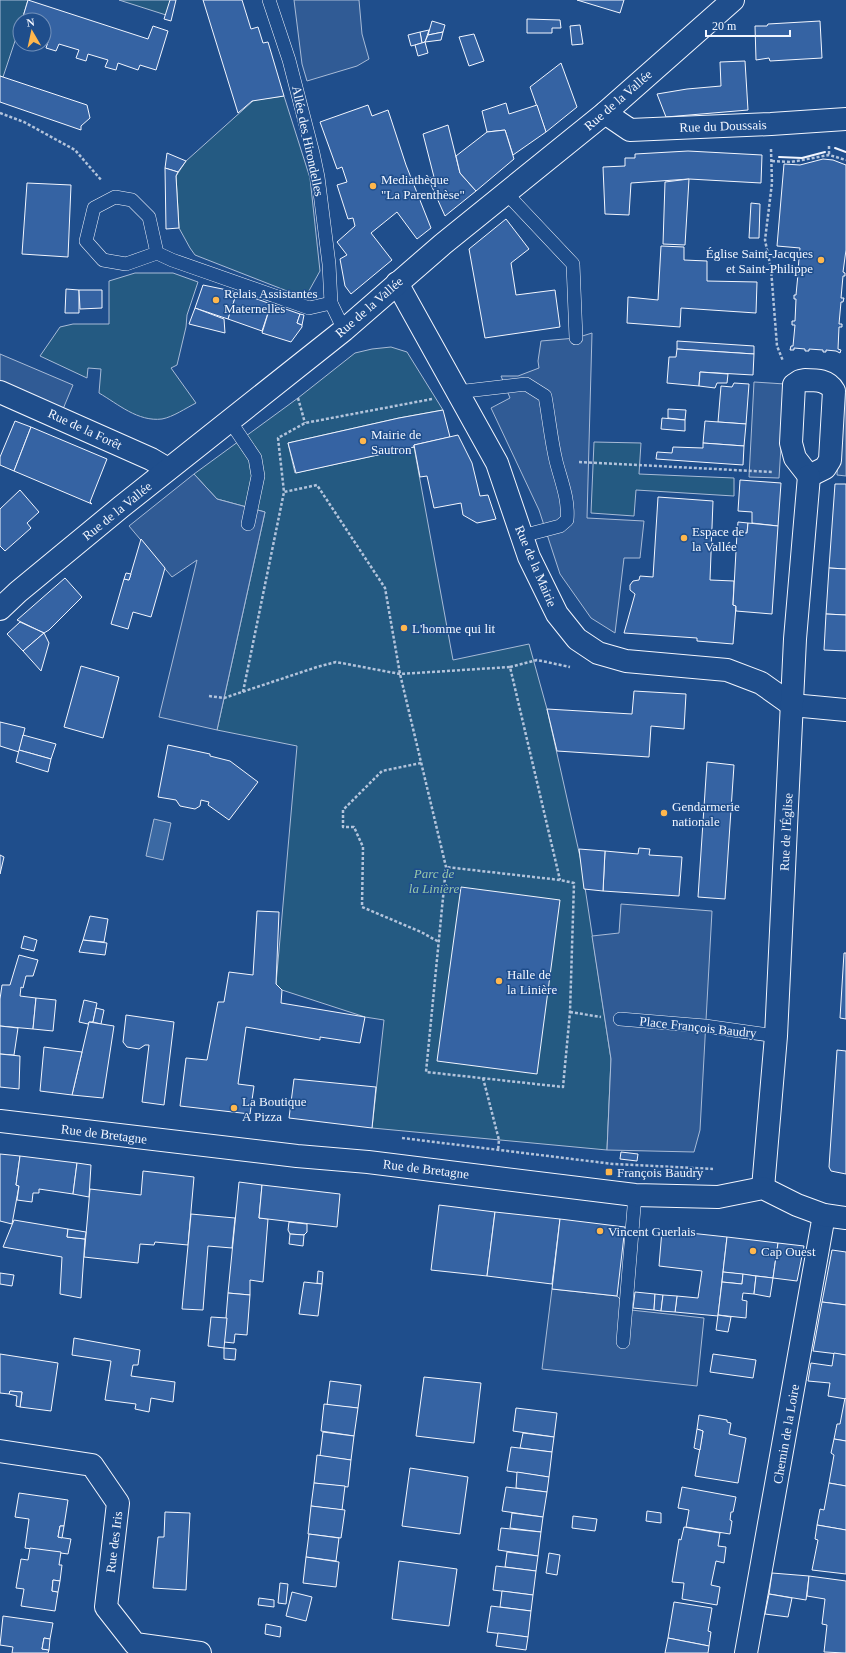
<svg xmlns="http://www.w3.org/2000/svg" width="846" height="1653" font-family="'Times New Roman',serif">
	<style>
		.green { fill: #245a82; stroke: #a8bbd7 }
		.parking { fill: #305b95; stroke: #a8bbd7 }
		.water { fill: #3b69a3; stroke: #a8bbd7 }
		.building { fill: #3563a3; stroke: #f2f6ff }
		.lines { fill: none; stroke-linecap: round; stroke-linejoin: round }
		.lane-casing { stroke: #f2f6ff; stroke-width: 14 }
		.street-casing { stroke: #f2f6ff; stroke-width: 24 }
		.secondary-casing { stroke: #f2f6ff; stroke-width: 24 }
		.path { stroke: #b3c4dc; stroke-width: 2.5; stroke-dasharray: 3 2; stroke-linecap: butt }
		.lane { stroke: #1f4e8c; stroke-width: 13 }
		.street { stroke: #1f4e8c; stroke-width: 22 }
		.secondary { stroke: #1f4e8c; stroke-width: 22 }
		.wall { stroke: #f2f6ff; stroke-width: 2 }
		.poi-dot { fill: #ffb74d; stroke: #1f4e8c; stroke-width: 1.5 }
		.labels { text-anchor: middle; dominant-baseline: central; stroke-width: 3; stroke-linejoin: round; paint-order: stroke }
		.street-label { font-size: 13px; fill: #f2f6ff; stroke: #1f4e8c }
		.poi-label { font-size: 13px; fill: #f2f6ff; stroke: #1f4e8c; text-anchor: start }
		.park-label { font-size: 13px; font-style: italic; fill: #97c8a6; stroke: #1f4e8c }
	</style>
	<rect width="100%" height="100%" fill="#1f4e8c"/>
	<g class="green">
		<path d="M0,0H28L22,20H20V26L3,77L0,76Z"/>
		<path d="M119,0H171L166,15Z"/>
		<path d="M284,96L310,178L320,271L305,298L195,255L190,248L179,228L176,176L186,161L254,100Z"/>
		<path d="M135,273H173L198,282L187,315L186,327L177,365L171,368L196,403C186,408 173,417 162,419C138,422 118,404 99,393L101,369L88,368L87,378L40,356L60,327L73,324H109V281Z"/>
		<path d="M391,347L407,352L443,410L399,418L288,443L295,473L414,447L453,660L529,644L547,709L581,861L611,1059L607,1150L372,1128L384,1020L365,1017L282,990L276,984L297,746L217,730L265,512L217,499L194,474L298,398L355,353L372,349Z"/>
		<path d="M594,442L641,443L639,474L734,478V496L636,490L634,516L591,513Z"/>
	</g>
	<g class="parking">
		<path d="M294,0H359L362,34L369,59L357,66L307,81L302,64Z"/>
		<path d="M592,333L587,518L644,521L640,558H624L615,633L591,618L560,574L539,510L491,408L510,398L501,376H518L539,368L538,361L541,341L576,338Z"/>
		<path d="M0,354L73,385L63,409L0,382Z"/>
		<path d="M754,382L785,384L779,478L749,477Z"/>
		<path d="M841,393L846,394V476L837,475Z"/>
		<path d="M194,474L217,499L265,512L217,730L159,717L197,560L172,577L129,526Z"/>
		<path d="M621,904L712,911L700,1130L694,1152L607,1150L611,1059L592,936L619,933Z"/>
		<path d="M552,1289L617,1296L631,1310L704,1318L697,1386L542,1369Z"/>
	</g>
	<path class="water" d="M154,819L171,823L163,860L146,856Z"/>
	<g class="building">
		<path d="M28,0L148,39L153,26L168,31L156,70L140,65L138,70L118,63L116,70L105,67L108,60L88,54L86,61L76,58L79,50L59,44L56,51L46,48L49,39L44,37V20H22Z"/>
		<path d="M170,0H176L171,21L164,19Z"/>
		<path d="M203,0H242L251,29L258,27L263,43L268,42L284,96L252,101L238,113Z"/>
		<path d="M577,0H624L620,13Z"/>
		<path d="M527,19L560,20L561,28H552V33H527Z"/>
		<path d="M432,21L445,25L443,32L428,35Z"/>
		<path d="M820,21L822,58L770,61L769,58L756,60L755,26H767L768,24Z"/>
		<path d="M20,25V37L17,36Z"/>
		<path d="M580,25L583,44L572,45L570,26Z"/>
		<path d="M429,30L425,42L422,43L420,32Z"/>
		<path d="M420,32L422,43L411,46L408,35Z"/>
		<path d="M443,32L441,40L425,42L428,35Z"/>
		<path d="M474,34L484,61L469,66L459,37Z"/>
		<path d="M425,42L428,53L418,56L415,45Z"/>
		<path d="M745,61L748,110L666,117L657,94L687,89L721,86L720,62Z"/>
		<path d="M561,63L577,107L546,132L530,87Z"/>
		<path d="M0,76L87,105L90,118L81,126V130L0,102Z"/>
		<path d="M506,103L509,114L537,105L546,132L513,155L505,130L487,132L482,111Z"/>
		<path d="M368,105L372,116L388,110L406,165L431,228L417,239L397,212L371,233L392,260L351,294L345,286L340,259L347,255L337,242L355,226L353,218L348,219L337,185L347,182L342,167L337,169L320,122Z"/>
		<path d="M448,125L460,173L476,191L445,216L428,178L434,177L423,134Z"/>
		<path d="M505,130L514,159L476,191L460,173L456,156L487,132Z"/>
		<path d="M688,151L762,155L761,183L689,179L631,183L629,215L605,214L603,167L625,166V158H635V154Z"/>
		<path d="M167,153L186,161L178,172L165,168Z"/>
		<path d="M823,159L833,160L846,165V250L843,272L845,273V276H843L841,298H844L843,302H841L839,324H842V327H839L838,349L841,350L840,353L836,351L826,350V352H823V350L809,349V351H805V349L794,348V350H790L791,346H793L795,325H792V321H795L796,299H794V295H796L798,274H796V270H798L800,248L777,246L784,164L800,165Z"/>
		<path d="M165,168L178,172L176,176L179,228L166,229Z"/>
		<path d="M689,179L685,245L663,244L665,182Z"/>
		<path d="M27,183L71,185L68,257L22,254Z"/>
		<path d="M751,203L760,204L759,238H749Z"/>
		<path d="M506,219L529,249L511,263L516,295L555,290L560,327L485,338L469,249Z"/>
		<path d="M661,246L684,247V260L707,261V281L757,282L756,313L681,308L680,327L627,323L628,297L658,300Z"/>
		<path d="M203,285L237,292L228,319L195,308Z"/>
		<path d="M66,289L79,290V313H65Z"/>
		<path d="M79,290H102V308L80,309Z"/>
		<path d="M237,292L271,304L262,331L228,319Z"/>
		<path d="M271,304L300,314L297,323L302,325V327L291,342L262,333Z"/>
		<path d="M195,308L224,319L225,333L189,324Z"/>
		<path d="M300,314L304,315L302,325L297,323Z"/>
		<path d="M677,341L754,346V354L677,349Z"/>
		<path d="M677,349L754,354L753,375L700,372L699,386L667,383L669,357H676Z"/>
		<path d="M700,372L728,374L727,383H717L715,388L699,386Z"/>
		<path d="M734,383L749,384L746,424L718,422L721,386L732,387Z"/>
		<path d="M668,409L686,410L685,420L668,418Z"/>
		<path d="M443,410L450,437L414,445V447L296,473L288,443L399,418Z"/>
		<path d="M662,418L685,420V431L661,429Z"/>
		<path d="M15,421L31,427L14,471L0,465V457Z"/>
		<path d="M705,421L746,424L744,446L703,443Z"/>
		<path d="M31,427L107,459L90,502L92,504L14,471Z"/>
		<path d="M458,435L472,463L480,496L488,495L496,519L477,523L463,515L461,503L434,508L427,476L420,477L414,445Z"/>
		<path d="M703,443L744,446L743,465L656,459L657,452L672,453L673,447L703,448Z"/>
		<path d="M740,480L781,483L778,526L752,523V512L738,511Z"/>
		<path d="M835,484H846V569L829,568Z"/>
		<path d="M20,490L39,512L27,523L31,528L5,551L0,546V509Z"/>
		<path d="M658,497L713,501L710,580L734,581L733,605L736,606L733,644L697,641V638L624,633L635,594L630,590V585L633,581L639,580L640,576L653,577Z"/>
		<path d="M738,522L748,523L747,533H737Z"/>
		<path d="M748,523L778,526L772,614L736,611V606L733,605L737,533H747Z"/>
		<path d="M141,539L165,568L151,617L133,612L128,629L111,624L124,579L129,580Z"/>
		<path d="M829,568L846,569V615L826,614Z"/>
		<path d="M126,573L131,574L129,580L124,579Z"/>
		<path d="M65,578L82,597L49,630L44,633L17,620Z"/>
		<path d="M826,614L846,615V651L824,650Z"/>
		<path d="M20,622L44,633L23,651L7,634Z"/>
		<path d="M44,633L49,643L41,671L23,651Z"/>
		<path d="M81,666L119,677L103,738L64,727Z"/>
		<path d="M634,691L686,694L684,729L651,726L649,757L557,751L547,709L632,714Z"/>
		<path d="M0,722L25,728L19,752L0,746Z"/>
		<path d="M23,735L56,744L51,759L19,750Z"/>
		<path d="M168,745L210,754V756L230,761L258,782L229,820L208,805L209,802L201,800L200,806L195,809L180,806L176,800L158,797Z"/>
		<path d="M19,750L51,759L48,772L16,762Z"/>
		<path d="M707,762L734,765L725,899L698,897Z"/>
		<path d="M639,848L650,849L649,855L682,857L679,896L603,891L605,851L638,854Z"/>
		<path d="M579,849L605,851L603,891L584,889Z"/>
		<path d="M0,855L4,857L0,874Z"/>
		<path d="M461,887L560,900L537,1074L437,1061Z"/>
		<path d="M257,911L279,912L276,984L282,990L281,1003L365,1017L360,1043L320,1037V1040L246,1027L238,1084L254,1086L250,1114L180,1106L186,1058L207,1060L218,1002H224L229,972L253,975Z"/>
		<path d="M90,916L108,919L104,942L83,940Z"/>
		<path d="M24,936L37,940L34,951L21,948Z"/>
		<path d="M83,940L107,943L105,955L79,952Z"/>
		<path d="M844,953H846V1019L840,1018Z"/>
		<path d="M19,955L38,960L33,976H26L23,988L21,987L20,996L36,998L33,1029L0,1026V999L2,985H10Z"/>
		<path d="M36,998L56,1000L53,1031L33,1029Z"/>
		<path d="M84,1000L97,1003L93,1022H89L88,1024L79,1022Z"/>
		<path d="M96,1008L104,1010L101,1024L93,1022Z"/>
		<path d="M126,1015L174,1022L164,1105L142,1102L149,1045H145L139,1049L127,1047L123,1042Z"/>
		<path d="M89,1022L114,1026L103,1098L72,1095Z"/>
		<path d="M0,1026L18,1028L14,1055L0,1054Z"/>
		<path d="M44,1047L82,1052L72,1095L40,1091Z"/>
		<path d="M837,1050L846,1051V1174L831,1171L829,1167Z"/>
		<path d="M0,1054L20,1056L19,1089L0,1087Z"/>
		<path d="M294,1079L376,1087L372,1128L289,1118Z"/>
		<path d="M621,1152L638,1154L637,1161L620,1159Z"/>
		<path d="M0,1154L20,1156L16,1185L19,1186L12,1224L0,1221Z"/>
		<path d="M20,1156L77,1163L73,1194L39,1189V1193H33L32,1202L17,1200L19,1186L16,1185Z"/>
		<path d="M77,1163L91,1165L89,1197L73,1194Z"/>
		<path d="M143,1171L194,1177L188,1245L155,1242L154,1245L140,1244L138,1263L84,1257L90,1189L141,1195Z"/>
		<path d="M239,1182L262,1185L259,1218L268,1219L263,1282L250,1280V1295L228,1293Z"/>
		<path d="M262,1185L340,1194L337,1227L259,1218Z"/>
		<path d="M439,1205L495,1212L487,1276L431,1270Z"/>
		<path d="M495,1212L560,1219L552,1284L487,1276Z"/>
		<path d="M191,1214L235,1218L232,1248L208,1246L203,1310L182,1309Z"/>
		<path d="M560,1219L625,1227L617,1296L552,1289Z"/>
		<path d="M14,1220L68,1229L67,1237L85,1239L81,1298L60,1294L62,1257L3,1247Z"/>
		<path d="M289,1222L307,1224V1232L304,1235L290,1234L288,1230Z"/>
		<path d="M68,1229L86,1232L85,1239L67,1237Z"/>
		<path d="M662,1230L727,1237L718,1316L675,1312L677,1296L698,1298L702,1271L659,1266Z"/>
		<path d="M290,1234L304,1235L303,1246L289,1244Z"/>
		<path d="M727,1237L778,1243L773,1278L723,1272Z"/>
		<path d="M778,1243L804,1246L797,1281L773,1278Z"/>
		<path d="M832,1250L846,1252V1305L822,1302Z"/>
		<path d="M318,1271L323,1272L322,1284L317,1283Z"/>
		<path d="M723,1272L743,1274L742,1284L722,1282Z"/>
		<path d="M0,1273L14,1275L12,1286L0,1284Z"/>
		<path d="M743,1274L756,1276L754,1294L743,1293L742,1300L747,1301L746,1318L718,1315L722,1282L742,1284Z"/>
		<path d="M756,1276L773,1278L770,1297L754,1294Z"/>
		<path d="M304,1282L322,1284L318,1316L299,1314Z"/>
		<path d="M635,1292L655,1294L654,1310L633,1308Z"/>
		<path d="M228,1293L250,1295L247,1335L235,1334L234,1343L224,1342Z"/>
		<path d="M655,1294L663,1295L661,1311L654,1310Z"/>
		<path d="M663,1295L677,1296L675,1312L661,1311Z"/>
		<path d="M822,1302L846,1305V1355L813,1351Z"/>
		<path d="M718,1315L731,1317L728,1332L716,1330Z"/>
		<path d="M211,1317L227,1318L224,1348L208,1346Z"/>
		<path d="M74,1338L140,1350L138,1365H133L131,1376L175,1382L173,1402L151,1398L149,1412L135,1409L136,1404L105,1400L111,1361L72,1355Z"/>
		<path d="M224,1348L236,1349L235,1360L224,1359Z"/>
		<path d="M834,1353L846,1355V1399L828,1396L830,1383L808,1381L811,1363L832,1366Z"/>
		<path d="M0,1354L58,1363L51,1411L20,1407L22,1392L10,1391L9,1394L0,1393Z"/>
		<path d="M713,1354L756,1360L753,1378L710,1372Z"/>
		<path d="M424,1377L481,1383L474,1443L416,1436Z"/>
		<path d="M330,1381L361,1385L358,1408L327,1405Z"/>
		<path d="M10,1391L22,1392L20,1407L16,1406L17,1396L9,1394Z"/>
		<path d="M845,1398L846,1399V1441L834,1439L837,1424H840Z"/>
		<path d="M324,1404L358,1408L354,1436L321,1431Z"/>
		<path d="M516,1408L557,1413L554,1437L513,1431Z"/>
		<path d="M699,1415L727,1420V1422L731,1423L729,1434L746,1438L738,1483L695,1476L703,1431L697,1429Z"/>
		<path d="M697,1429L703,1431L700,1450L694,1448Z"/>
		<path d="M323,1432L354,1436L351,1460L320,1456Z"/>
		<path d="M523,1433L554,1437L552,1452L520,1448Z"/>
		<path d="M834,1439L846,1441V1486L829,1483L834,1455L831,1453Z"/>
		<path d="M511,1447L552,1452L549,1477L507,1471Z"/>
		<path d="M317,1455L351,1460L348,1487L314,1483Z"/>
		<path d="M410,1468L468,1477L460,1534L402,1526Z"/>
		<path d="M517,1472L549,1477L547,1492L516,1488Z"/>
		<path d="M314,1483L345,1486L342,1510L311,1506Z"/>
		<path d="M829,1483L846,1486V1530L817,1525L820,1509L824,1510Z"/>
		<path d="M506,1487L547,1492L543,1517L502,1511Z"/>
		<path d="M682,1487L736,1497L733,1512H731L730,1520L732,1521L730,1534L686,1527L689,1510L678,1508Z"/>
		<path d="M19,1493L68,1500L64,1526H60L58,1537L71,1539L68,1554L25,1548L29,1519L15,1517Z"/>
		<path d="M311,1506L345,1510L341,1538L308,1534Z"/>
		<path d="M647,1511L661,1513V1523L646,1521Z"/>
		<path d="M165,1512L190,1513L186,1590L153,1588L158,1537H164Z"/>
		<path d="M512,1513L543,1517L541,1532L510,1528Z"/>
		<path d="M573,1516L597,1519L595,1531L572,1528Z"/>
		<path d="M817,1525L846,1530V1574L812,1570L818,1540L815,1539Z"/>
		<path d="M60,1526H64L62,1538L58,1537Z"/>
		<path d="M684,1527L720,1533L718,1546L726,1547L724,1563L716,1561L711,1585L720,1587L717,1605L682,1599L684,1583L672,1582L679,1539L681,1540Z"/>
		<path d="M501,1528L541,1532L538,1556L498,1550Z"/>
		<path d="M309,1534L339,1538L336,1561L306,1557Z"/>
		<path d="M30,1548L61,1552L59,1565H62L60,1581L53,1580L52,1591L58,1592L55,1611L21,1606L24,1589L16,1588L21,1559L28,1560Z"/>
		<path d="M507,1552L538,1556L536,1571L505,1567Z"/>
		<path d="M549,1553L560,1555L557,1575L546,1573Z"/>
		<path d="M306,1557L339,1562L336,1587L303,1583Z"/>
		<path d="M399,1561L457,1569L449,1626L392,1619Z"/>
		<path d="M496,1566L536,1571L533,1595L493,1590Z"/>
		<path d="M772,1573L809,1576L806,1600L769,1594Z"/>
		<path d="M809,1576L846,1581V1653L824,1652L827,1625L822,1624L825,1599L807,1596Z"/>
		<path d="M53,1580L60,1581L58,1592L52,1591Z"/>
		<path d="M280,1583L288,1584L286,1604L278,1603Z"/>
		<path d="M502,1591L533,1595L531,1611L500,1607Z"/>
		<path d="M292,1592L312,1597L306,1621L286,1616Z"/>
		<path d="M769,1594L792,1598L788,1617L765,1614Z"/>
		<path d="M259,1598L274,1600V1607L258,1605Z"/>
		<path d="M674,1602L712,1608L708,1631L711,1632L709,1646L668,1638Z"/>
		<path d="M491,1606L531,1611L528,1637L487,1632Z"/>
		<path d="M3,1616L53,1623L50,1639L44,1638L42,1649L49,1650L48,1653H12L13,1647L0,1645Z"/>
		<path d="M266,1624L281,1627L280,1637L265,1634Z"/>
		<path d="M498,1633L528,1637L526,1650L496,1646Z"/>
		<path d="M44,1638L50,1639L49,1650L42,1649Z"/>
		<path d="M668,1638L709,1646L708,1653H665Z"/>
	</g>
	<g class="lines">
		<defs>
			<g id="lane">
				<path d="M269,0L289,60L313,153L318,177L329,264L331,303L344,330"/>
				<path d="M506,193L573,264L576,338"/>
				<path d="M157,253L126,264L103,260L86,241L94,208L115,197L132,200L149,217L157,253L172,260L309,308L331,303"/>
				<path d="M457,392L526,384L545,396C549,418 551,440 556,461C561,481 569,499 567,520L560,526L522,536"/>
				<path d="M230,421L255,458L258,476L248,524"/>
				<path d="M620,1019L705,1026L776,1036"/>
				<path d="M623,1342L635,1195"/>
			</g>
			<g id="street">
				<path d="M605,113L630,130L771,124L846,119"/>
				<path d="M397,283L497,463L529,557L557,614L577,639L598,653L626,661L727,670L761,683L792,705"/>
				<path d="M805,380C817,380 828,380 834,391L830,460L825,468L809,476L795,458L791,443L794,385L800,381Z"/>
				<path d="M0,392L151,459L168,469"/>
				<path d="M792,705L846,710"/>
				<path d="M763,1188L776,1036L795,639L809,476"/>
				<path d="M0,1451L92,1465L118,1503L106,1607L135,1644L200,1653"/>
				<path d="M746,1653L824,1215"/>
			</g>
			<g id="secondary">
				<path d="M0,609L18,592L121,507L344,330L443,244L605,113L733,0"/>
				<path d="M0,1121L297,1156L368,1162L635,1195L718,1197L763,1188L797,1205L824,1215L846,1218"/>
			</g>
		</defs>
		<use href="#lane" class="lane-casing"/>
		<use href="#street" class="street-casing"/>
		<use href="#secondary" class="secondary-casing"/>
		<g class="path">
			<path d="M0,113L24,122L75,150L102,181"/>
			<path d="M829,146V155"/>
			<path d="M771,149L772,183L765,240L771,269L777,346L783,361"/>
			<path d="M772,161L791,162L829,155L846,160"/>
			<path d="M298,398L305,423"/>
			<path d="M432,399L305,423L278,438L284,492L317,485L385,588L400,674L446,867L426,1072L563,1087L570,1012L574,883L560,880L446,867"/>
			<path d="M579,462L773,472"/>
			<path d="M510,667L537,660L570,667"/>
			<path d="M243,692L284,492"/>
			<path d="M209,696L224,698L317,667L336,662L400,674L510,667L560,880"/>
			<path d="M421,763L382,771L343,810V827H354L363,847L362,907L421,932L439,942"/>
			<path d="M570,1012L601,1017"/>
			<path d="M483,1078L499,1140L498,1150"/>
			<path d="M402,1138L613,1164L713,1169"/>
		</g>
		<use href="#lane" class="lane"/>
		<use href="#street" class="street"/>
		<use href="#secondary" class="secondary"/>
		<g class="wall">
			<path d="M835,148L846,152"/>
			<path d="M779,157L802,158L825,152"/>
		</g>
	</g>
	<g class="poi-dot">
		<circle cx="373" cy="186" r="4"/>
		<circle cx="821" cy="260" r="4"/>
		<circle cx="216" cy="300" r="4"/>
		<circle cx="363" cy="441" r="4"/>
		<circle cx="684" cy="538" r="4"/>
		<circle cx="404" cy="628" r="4"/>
		<circle cx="664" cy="813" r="4"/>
		<circle cx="499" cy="981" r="4"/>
		<circle cx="234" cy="1108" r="4"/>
		<rect x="605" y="1168" width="8" height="8" rx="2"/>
		<circle cx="600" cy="1231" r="4"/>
		<circle cx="753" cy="1251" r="4"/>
	</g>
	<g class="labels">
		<g class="street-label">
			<text transform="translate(618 100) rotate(-41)">Rue de la Vallée</text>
			<text transform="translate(723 126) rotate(-2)">Rue du Doussais</text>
			<text transform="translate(308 141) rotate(78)">Allée des Hirondelles</text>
			<text transform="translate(369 307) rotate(-41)">Rue de la Vallée</text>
			<text transform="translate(85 429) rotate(25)">Rue de la Forêt</text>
			<text transform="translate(117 511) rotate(-39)">Rue de la Vallée</text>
			<text transform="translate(536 566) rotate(67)">Rue de la Mairie</text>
			<text transform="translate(786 832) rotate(-87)">Rue de l'Église</text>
			<text transform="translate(698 1027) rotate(6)">Place François Baudry</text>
			<text transform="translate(104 1134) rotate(7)">Rue de Bretagne</text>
			<text transform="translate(426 1169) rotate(7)">Rue de Bretagne</text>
			<text transform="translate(786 1434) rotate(-80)">Chemin de la Loire</text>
			<text transform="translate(114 1542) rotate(-83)">Rue des Iris</text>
		</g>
		<g class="poi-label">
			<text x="381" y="179">Mediathèque<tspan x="381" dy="15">"La Parenthèse"</tspan></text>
			<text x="813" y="253" text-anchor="end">Église Saint-Jacques<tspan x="813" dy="15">et Saint-Philippe</tspan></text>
			<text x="224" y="293">Relais Assistantes<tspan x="224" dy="15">Maternelles</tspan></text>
			<text x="371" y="434">Mairie de<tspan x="371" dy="15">Sautron</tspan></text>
			<text x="692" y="531">Espace de<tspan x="692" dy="15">la Vallée</tspan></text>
			<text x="412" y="628">L'homme qui lit</text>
			<text x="672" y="806">Gendarmerie<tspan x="672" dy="15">nationale</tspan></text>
			<text x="507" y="974">Halle de<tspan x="507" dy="15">la Linière</tspan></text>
			<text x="242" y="1101">La Boutique<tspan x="242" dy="15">A Pizza</tspan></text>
			<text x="617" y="1172">François Baudry</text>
			<text x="608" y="1231">Vincent Guerlais</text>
			<text x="761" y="1251">Cap Ouest</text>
		</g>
		<g class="park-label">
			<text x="434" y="873">Parc de<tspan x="434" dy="15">la Linière</tspan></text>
		</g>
	</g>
	<g transform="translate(32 32) rotate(351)"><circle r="19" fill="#1f4e8c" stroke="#7391ba"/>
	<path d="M0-3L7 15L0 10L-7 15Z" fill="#ffb74d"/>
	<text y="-6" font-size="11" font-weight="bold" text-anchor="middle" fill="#f2f6ff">N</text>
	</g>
	<path d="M706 30v6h84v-6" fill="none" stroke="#f2f6ff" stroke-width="2"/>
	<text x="712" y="30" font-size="12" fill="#f2f6ff" stroke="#1f4e8c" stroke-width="3" paint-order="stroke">20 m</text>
</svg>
